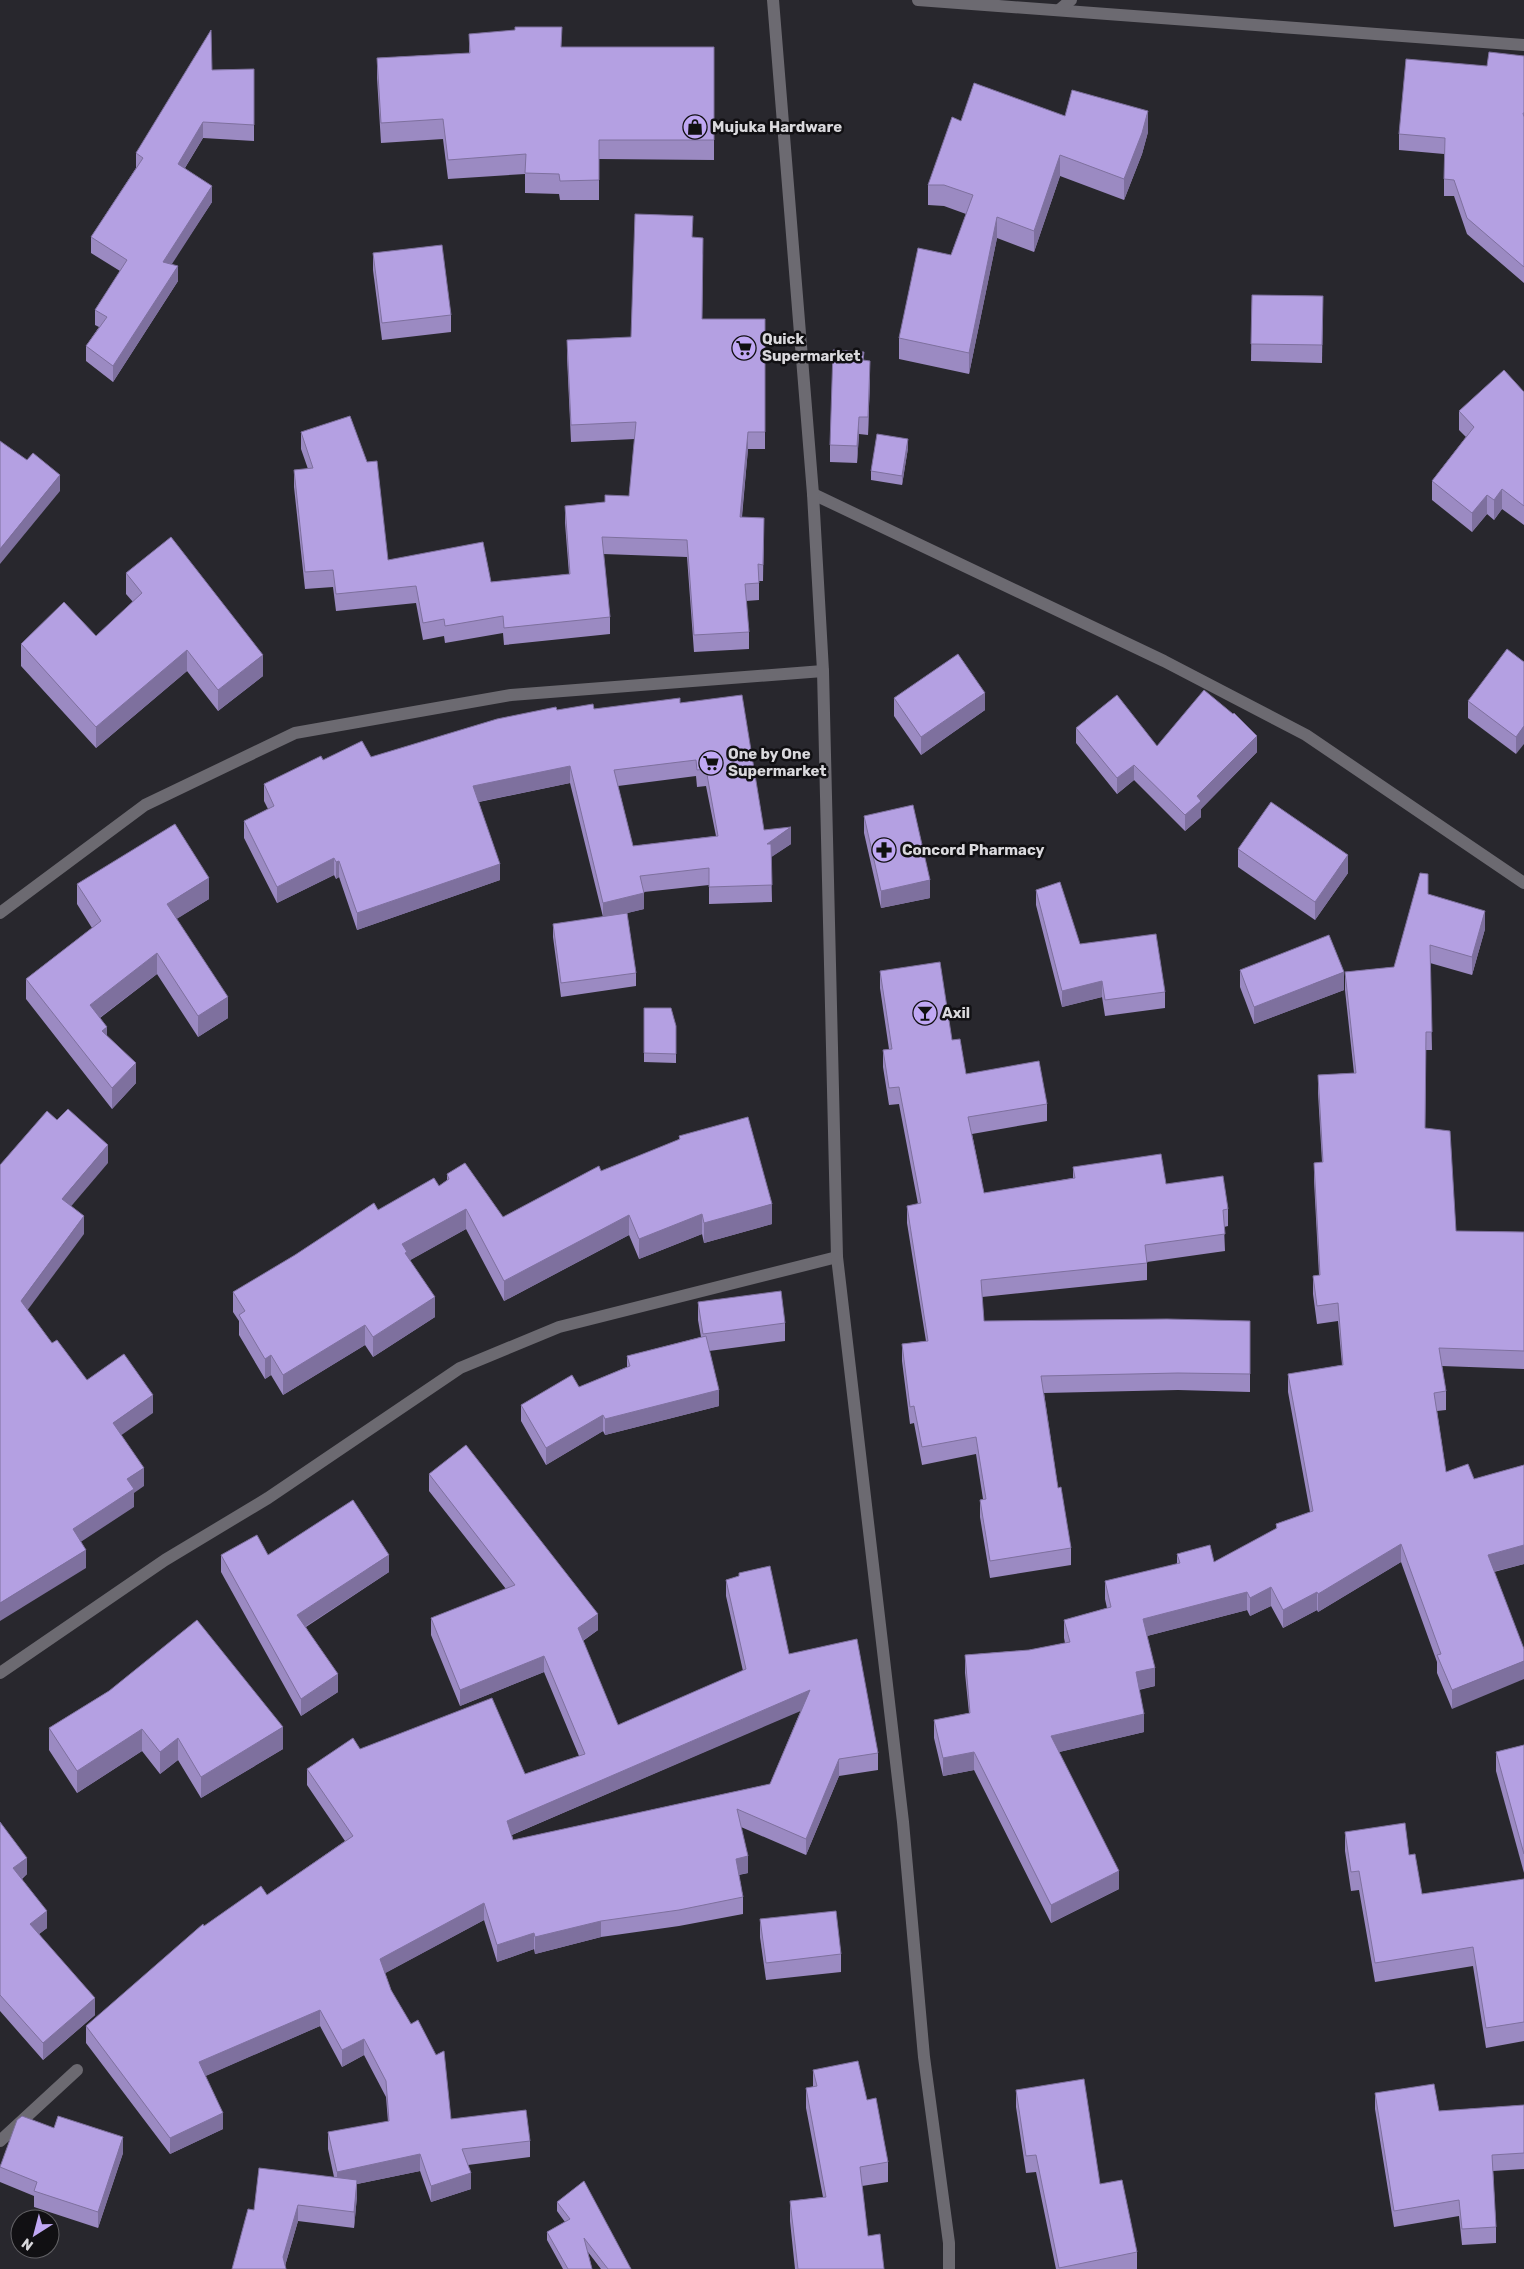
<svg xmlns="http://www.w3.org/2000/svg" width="1524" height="2269" font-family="Rubik,sans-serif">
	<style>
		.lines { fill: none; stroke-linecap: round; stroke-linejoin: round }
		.minor { stroke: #6c6a71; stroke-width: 12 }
		.tertiary { stroke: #6c6a71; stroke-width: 12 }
		.wall { fill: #9b8ac2; fill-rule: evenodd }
		.shaded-wall { fill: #7e709e }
		.building { fill: #b4a0e2; stroke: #7e709e; fill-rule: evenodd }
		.labels { text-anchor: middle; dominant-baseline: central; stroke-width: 5; stroke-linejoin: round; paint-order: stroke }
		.poi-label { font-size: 15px; font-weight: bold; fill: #dad9dd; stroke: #111013; text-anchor: start }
	</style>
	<rect width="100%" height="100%" fill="#28272d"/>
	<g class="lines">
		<g class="minor">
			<path d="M918,0L1524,45"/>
			<path d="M1059,10L1071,0"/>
			<path d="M813,494L1164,661L1306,735L1524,883"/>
			<path d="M0,913L145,805L295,733L511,695L823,671"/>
			<path d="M0,1673L165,1560L268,1498L460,1368L559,1327L837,1257"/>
			<path d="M0,2141L77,2070"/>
		</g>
		<path class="tertiary" d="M773,0L813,494L823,671L837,1257L903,1822L924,2057L949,2243V2269"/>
	</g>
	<g class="wall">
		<path d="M469,34L562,47H714V160L599,159V200H560L559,194L525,193V174L448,179L443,139L381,143L377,78V58L469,53Z"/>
		<path d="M1524,56V283L1467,234L1454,196H1444V154L1399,150V134L1487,66Z"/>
		<path d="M254,69V141L203,138L185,168L212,202L171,264L178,281L113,382L86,361V346L99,327L95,325V310L120,271L91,253V237L136,168V153L212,70Z"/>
		<path d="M1065,116L1148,132L1142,154L1124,200L1060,176L1034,252L997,238L969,374L899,359V338L951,255L966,214L944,206L928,205V185L961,121Z"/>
		<path d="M693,237L703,255L702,319H765V449H748L742,517L764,518L763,581H759V600L746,601L749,632V649L694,652L687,557L603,554L610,617V634L504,645L503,633L445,643L444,636L423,640L416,603L336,611L333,587L305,589L294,487V470L308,469L301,449V432L388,560L491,582L569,574L565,523V506L605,502L629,496L635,439L571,442L567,357V340L631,337Z"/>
		<path d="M373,253L451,315V332L382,340L373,270Z"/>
		<path d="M1252,295L1323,296L1322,363L1251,361Z"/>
		<path d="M870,378L868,435L859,434L857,463L830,462V445Z"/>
		<path d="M1524,392V525L1502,509L1494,520L1487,514L1472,532L1432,500V481L1466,437L1459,430V411Z"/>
		<path d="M908,448L902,485L871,480V471Z"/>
		<path d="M126,573L263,676L218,711L187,671L96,748L21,666V644L96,636L133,602L126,594Z"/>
		<path d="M1524,662L1516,754L1468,718V701Z"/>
		<path d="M894,698L985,710L921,755L894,716Z"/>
		<path d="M680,703L764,830L791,844L771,857L772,902L709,904V885L644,892V909L627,913L636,973V986L561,997L553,937V924L603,917L570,783L479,802L500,880L357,930L339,877L336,879L334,875L277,903L244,838V821L268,809L264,801V784L323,760L371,757L557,710L594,709ZM696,776L697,787L706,786L716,836L633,846L618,786Z"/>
		<path d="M1076,728L1157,746L1257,752L1201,809V817L1185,831L1134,780L1117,794L1076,743Z"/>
		<path d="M864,816L930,898L881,908L864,833Z"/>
		<path d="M1238,849L1348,873L1315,920L1238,867Z"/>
		<path d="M77,884L209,899L176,919L228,1018L198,1037L157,974L100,1018L107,1037L136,1083L112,1109L26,999V979L92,928L77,904Z"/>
		<path d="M1036,890L1080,944L1165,992V1008L1105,1016L1102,997L1062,1007L1036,905Z"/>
		<path d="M1428,894L1485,929L1472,975L1430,963L1432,1050H1426L1425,1128L1456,1231L1524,1232V1369L1442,1366L1446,1391V1410L1437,1411L1446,1472L1474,1479L1524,1465V1564L1494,1572L1452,1709L1437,1673V1662L1401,1562L1318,1612L1317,1610L1283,1628L1271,1606L1250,1616L1247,1610L1147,1636L1155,1686L1139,1690L1144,1732L1059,1752L1119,1889L1051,1923L974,1770L943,1776L934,1738V1720L969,1713L965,1673V1655L1029,1650L1065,1643L1064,1638V1620L1107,1608L1105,1599V1581L1177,1564V1554L1214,1562L1276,1529V1524L1310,1512L1288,1392V1374L1342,1365L1338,1321L1317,1324L1313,1294V1276L1319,1275L1314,1181V1163L1322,1162L1318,1093V1075L1354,1073L1345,990V972L1394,967Z"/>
		<path d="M1240,970L1344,990L1254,1024L1240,987Z"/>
		<path d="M880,971L952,1040L966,1074L1047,1104V1121L972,1134L984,1193L1073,1178V1167L1166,1184L1228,1209V1226L1224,1227L1225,1251L1147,1262V1280L982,1297L984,1321H1250V1392L1178,1390L1044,1393L1058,1488L1071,1548V1565L990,1578L980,1517V1500L983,1499L976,1454L922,1465L914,1423L910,1424L902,1361V1344L926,1341L907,1223V1206L918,1204L899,1104L889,1105L883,1067V1050L889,1049L880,988Z"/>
		<path d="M644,1008L676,1026V1063L644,1062Z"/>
		<path d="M679,1136L772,1224L704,1243L702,1234L639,1259L629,1235L504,1301L466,1229L410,1260L435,1317L373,1357L365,1345L283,1395L271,1375L265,1379L239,1335V1321L233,1312V1292L378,1210L439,1186L447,1180V1174L503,1217L601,1171L679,1140Z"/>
		<path d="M698,1302L785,1323V1341L709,1351L719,1406L605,1435L603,1431L546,1465L521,1421V1405L579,1387L627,1367V1356L701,1337L698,1320Z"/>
		<path d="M429,1474L598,1630L583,1641L618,1725L743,1671L726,1596V1580L739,1576V1573L789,1654L878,1753V1770L839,1776L806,1855L741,1827L748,1873L739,1875L743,1897V1914L679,1926L601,1937L535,1954L534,1949L497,1962L484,1920L385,1973L391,1990L451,2119L530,2141V2157L468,2165L471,2189L431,2202L420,2171L357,2184V2196L354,2228L298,2221L285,2266L254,2210L334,2177L328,2149V2132L388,2122L386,2097L364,2055L342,2067L320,2026L205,2076L223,2129L170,2154L86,2043V2026L204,1926L267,1895L345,1841L307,1785V1769L360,1749L525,1774L579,1756L544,1672L460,1706L431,1635V1618L506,1589L429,1491ZM801,1710L770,1784L513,1840L512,1835Z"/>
		<path d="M221,1555H268L389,1572L306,1627L338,1692L301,1716L221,1572Z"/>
		<path d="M109,1691L283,1749L201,1798L178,1760L160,1774L142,1751L77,1793L49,1750V1728Z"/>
		<path d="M1524,1745V1873L1496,1771V1752Z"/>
		<path d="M0,1822L27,1874L22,1879L47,1928L39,1934L95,2015L43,2060L0,2011Z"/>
		<path d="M1345,1832L1409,1855L1422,1894L1524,1879V2041L1486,2048L1473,1966L1375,1982L1359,1890L1351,1891L1345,1851Z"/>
		<path d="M760,1919L841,1954V1972L766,1980L760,1937Z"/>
		<path d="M813,2070L867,2100L888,2162V2182L862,2186L868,2236L884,2269H795L790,2221V2201L823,2197L806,2108V2088L813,2087Z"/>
		<path d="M1016,2090L1100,2184L1137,2252V2269H1056L1036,2172L1026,2173L1016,2107Z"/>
		<path d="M1375,2093L1439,2111L1524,2105V2169L1493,2171L1496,2227V2243L1462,2245L1459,2216L1394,2227L1375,2109Z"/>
		<path d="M54,2128L123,2153L98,2228L34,2207V2196L0,2182V2165Z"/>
		<path d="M557,2202L631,2269H601L588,2252L592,2269H563L547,2240V2232L565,2222L557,2211Z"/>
	</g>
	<g class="shaded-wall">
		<path d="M1148,111V132L1142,154L1124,200V179Z"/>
		<path d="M203,122V138L178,179V164Z"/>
		<path d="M1060,155V176L1034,252V231Z"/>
		<path d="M212,186V202L163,278V262Z"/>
		<path d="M997,217V238L969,374V353Z"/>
		<path d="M178,266V281L113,382V366Z"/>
		<path d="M870,361V378L868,435V417Z"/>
		<path d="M859,417V434L857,463V446Z"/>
		<path d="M748,432V449L740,534V517Z"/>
		<path d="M908,439V448L902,485V476Z"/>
		<path d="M60,475V491L0,564V549Z"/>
		<path d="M1502,489V509L1494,520V500Z"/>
		<path d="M1487,495V514L1472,532V513Z"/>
		<path d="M187,650V671L96,748V727Z"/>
		<path d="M263,655V676L218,711V690Z"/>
		<path d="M985,693V710L921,755V737Z"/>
		<path d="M1524,726V744L1516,754V737Z"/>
		<path d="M1257,736V752L1201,809V817L1185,831V815L1197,796Z"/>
		<path d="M1134,765V780L1117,794V778Z"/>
		<path d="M570,766V783L473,803V786Z"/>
		<path d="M791,827V844L767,860V844Z"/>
		<path d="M1348,855V873L1315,920V902Z"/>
		<path d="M334,858V875L277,903V887Z"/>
		<path d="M339,861V877L336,879V862Z"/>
		<path d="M500,864V880L357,930V913Z"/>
		<path d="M209,878V899L167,925V904Z"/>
		<path d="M930,880V898L881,908V891Z"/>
		<path d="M644,893V909L603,919V903Z"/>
		<path d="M1485,911V929L1472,975V957Z"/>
		<path d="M157,953V974L90,1025V1005Z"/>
		<path d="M1344,972V990L1254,1024V1007Z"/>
		<path d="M1102,981V997L1062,1007V991Z"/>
		<path d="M228,997V1018L198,1037V1016Z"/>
		<path d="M107,1027V1048L102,1031Z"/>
		<path d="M136,1063V1083L112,1109V1088Z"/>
		<path d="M108,1145V1163L62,1217V1199Z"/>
		<path d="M772,1204V1224L704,1243V1223Z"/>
		<path d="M466,1209V1229L407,1262L402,1244Z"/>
		<path d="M702,1214V1234L639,1259V1239Z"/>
		<path d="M629,1215V1235L504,1301V1281Z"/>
		<path d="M84,1216V1234L21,1319V1301Z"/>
		<path d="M435,1297V1317L373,1357V1337Z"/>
		<path d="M365,1325V1345L283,1395V1375Z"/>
		<path d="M271,1355V1375L265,1379V1359Z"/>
		<path d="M719,1390V1406L605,1435V1419Z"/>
		<path d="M153,1395V1413L113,1441V1423Z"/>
		<path d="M603,1415V1431L546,1465V1448Z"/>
		<path d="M144,1468V1486L134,1493V1507L73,1547V1529L127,1479Z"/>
		<path d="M1401,1544V1562L1318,1612V1594Z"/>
		<path d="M1524,1545V1564L1488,1573V1555Z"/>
		<path d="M86,1550V1568L0,1621V1603Z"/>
		<path d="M389,1555V1572L297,1632V1615Z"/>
		<path d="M1271,1587V1606L1250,1616V1598Z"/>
		<path d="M1247,1592V1610L1143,1637V1619Z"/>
		<path d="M1317,1592V1610L1283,1628V1610Z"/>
		<path d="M598,1614V1630L578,1644V1628Z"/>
		<path d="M544,1656V1672L460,1706V1690Z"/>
		<path d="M1524,1661V1679L1452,1709V1690Z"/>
		<path d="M1155,1668V1686L1136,1690V1672Z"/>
		<path d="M338,1674V1692L301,1716V1699Z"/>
		<path d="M810,1690V1707L507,1837V1821Z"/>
		<path d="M1144,1714V1732L1051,1754V1736Z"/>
		<path d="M283,1727V1749L201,1798V1777Z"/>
		<path d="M142,1729V1751L77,1793V1771Z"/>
		<path d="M178,1738V1760L160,1774V1752Z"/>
		<path d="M974,1752V1770L943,1776V1758Z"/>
		<path d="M839,1759V1776L806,1855V1839Z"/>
		<path d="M748,1856V1873L736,1875V1859Z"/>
		<path d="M27,1858V1874L13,1885V1868Z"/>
		<path d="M1119,1871V1889L1051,1923V1905Z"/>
		<path d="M484,1903V1920L380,1976V1959Z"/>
		<path d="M47,1911V1928L30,1941V1924Z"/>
		<path d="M601,1921V1937L535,1954V1937Z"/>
		<path d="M534,1933V1949L497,1962V1945Z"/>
		<path d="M95,1998V2015L43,2060V2043Z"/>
		<path d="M320,2010V2026L199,2079V2062Z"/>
		<path d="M364,2039V2055L342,2067V2050Z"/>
		<path d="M223,2113V2129L170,2154V2138Z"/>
		<path d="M123,2137V2153L98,2228V2212Z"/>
		<path d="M420,2154V2171L357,2184V2196L354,2228V2212L337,2189V2172Z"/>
		<path d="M471,2173V2189L431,2202V2186Z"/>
		<path d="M298,2205V2221L284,2269L283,2257Z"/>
	</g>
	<g class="building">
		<path d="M515,27H562L561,47H714V140H599V180L560,181L559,174L525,173L526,154L448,160L443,119L381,123L377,58L470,53L469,34L515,30Z"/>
		<path d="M211,30L212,70L254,69V125L203,122L178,164L212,186L163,262L178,266L113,366L86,346L107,317L95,310L127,260L91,237L143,158L136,153Z"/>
		<path d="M1489,52L1524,56V113H1523L1524,117V267L1467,218L1454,180L1444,179L1445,138L1399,134L1406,59L1487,66Z"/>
		<path d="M974,83L1065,116L1072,90L1148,111L1142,133L1124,179L1060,155L1034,231L997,217L969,353L899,338L918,248L951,255L973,195L944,185H928L952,117L961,121Z"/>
		<path d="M635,214L693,216L692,237L703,238L702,319H765V432H748L740,517L764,518L763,565L758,564L759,583L745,584L749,632L694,635L687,540L602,537L610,617L504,628L503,616L445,626L444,619L423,623L416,586L336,594L333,570L305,572L294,470L313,468L301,432L350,416L367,462L377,461L388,560L483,542L491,582L570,574L565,506L605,502V495L629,496L636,422L571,425L567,340L631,337Z"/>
		<path d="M442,245L451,315L382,323L373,253Z"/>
		<path d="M1252,295L1323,296L1322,345L1251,344Z"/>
		<path d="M833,350L864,352L863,360L870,361L868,417H859L857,446L830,445Z"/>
		<path d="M1504,370L1524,392V506L1502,489L1494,500L1487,495L1472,513L1432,481L1474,427L1459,411Z"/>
		<path d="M877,434L908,439L902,476L871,471Z"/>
		<path d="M0,441L27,460L33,453L60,475L0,549Z"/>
		<path d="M171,537L263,655L218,690L187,650L96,727L21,644L64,602L96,636L142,593L126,573Z"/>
		<path d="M1507,649L1524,662V726L1516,737L1468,701Z"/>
		<path d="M958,654L985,693L921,737L894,698Z"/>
		<path d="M1204,690L1233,714L1234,713L1257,736L1197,796L1201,801L1185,815L1134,765L1117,778L1076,728L1117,695L1157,746Z"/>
		<path d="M742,695L764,830L791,827L767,844H771L772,885L709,887V868L640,876L644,893L603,903L570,766L473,786L500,864L357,913L339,861L336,862L334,858L277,887L244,821L274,806L264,784L321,756L323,760L362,741L371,757L497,719L556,707L557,710L593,704L594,709L680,698V703ZM696,760L697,770L706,769L718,836L633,846L614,770Z"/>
		<path d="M1271,802L1348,855L1315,902L1238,849Z"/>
		<path d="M913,805L930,880L881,891L864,816Z"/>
		<path d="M175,824L209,878L167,904L228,997L198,1016L157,953L90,1005L107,1027L102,1031L136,1063L112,1088L26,979L101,921L77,884Z"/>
		<path d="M1420,873L1428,874V894L1485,911L1472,957L1430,945L1432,1032H1426L1425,1128L1450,1131L1456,1231L1524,1232V1351L1439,1348L1446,1391L1434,1393L1446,1472L1468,1464L1474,1479L1524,1465V1545L1488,1555L1524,1649V1661L1452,1690L1437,1655L1441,1654L1401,1544L1318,1594L1317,1592L1283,1610L1271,1587L1250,1598L1247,1592L1143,1619L1155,1668L1136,1672L1144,1714L1051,1736L1119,1871L1051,1905L974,1752L943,1758L934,1720L970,1713L965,1655L1029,1650L1070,1642L1064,1620L1111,1607L1105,1581L1180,1563L1177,1554L1210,1545L1214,1562L1277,1528L1276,1524L1313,1511L1288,1374L1343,1365L1338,1303L1317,1306L1313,1276L1320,1275L1314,1163L1323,1162L1318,1075L1356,1073L1345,972L1394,967Z"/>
		<path d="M1060,882L1080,944L1156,934L1165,992L1105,1000L1102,981L1062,991L1036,890Z"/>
		<path d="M627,913L636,973L561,983L553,924Z"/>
		<path d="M1329,935L1344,972L1254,1007L1240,970Z"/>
		<path d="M940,962L952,1040L960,1039L966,1074L1039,1061L1047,1104L968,1117L984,1193L1075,1178L1073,1167L1161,1154L1166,1184L1223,1176L1228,1209L1223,1210L1225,1234L1145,1245L1147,1263L981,1280L984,1321L1167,1319L1250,1321V1374L1178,1373L1041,1376L1058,1488L1061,1487L1071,1548L990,1561L980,1500L986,1499L976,1437L922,1447L914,1406L910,1407L902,1344L928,1341L907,1206L921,1203L899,1087L889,1088L883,1050L892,1049L880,971Z"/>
		<path d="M644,1008H671L676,1026V1054L644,1053Z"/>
		<path d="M68,1109L108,1145L62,1199L84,1216L21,1301L52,1343L57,1340L87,1380L124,1354L153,1395L113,1423L144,1468L127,1479L134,1489L73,1529L86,1550L0,1603V1165L47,1111L57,1120Z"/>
		<path d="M748,1117L772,1204L704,1223L702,1214L639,1239L629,1215L504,1281L466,1209L402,1244L407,1252L405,1253L435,1297L373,1337L365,1325L283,1375L271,1355L265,1359L239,1315L245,1311L233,1292L295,1255L374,1203L378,1210L434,1178L439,1186L449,1179L447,1174L465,1163L503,1217L599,1166L601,1171L680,1139L679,1136Z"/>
		<path d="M781,1291L785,1323L703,1334L698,1302Z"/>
		<path d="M706,1336L719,1390L605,1419L603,1415L546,1448L521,1405L572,1375L579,1387L630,1366L627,1356Z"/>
		<path d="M466,1445L598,1614L578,1628L618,1725L746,1669L726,1580L739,1576V1573L770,1566L789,1654L857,1639L878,1753L839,1759L806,1839L737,1809L748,1856L736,1859L743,1897L679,1910L601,1921L535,1937L534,1933L497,1945L484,1903L380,1959L391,1990L411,2024L418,2020L436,2055L444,2051L451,2119L526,2110L530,2141L462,2149L471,2173L431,2186L420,2154L337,2172L328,2132L389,2121L386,2081L364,2039L342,2050L320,2010L199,2062L223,2113L170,2138L86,2026L203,1924L204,1926L261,1886L267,1895L353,1836L307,1769L353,1738L360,1749L492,1698L525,1774L585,1754L544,1656L460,1690L431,1618L515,1585L429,1474ZM810,1690L770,1784L513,1840L507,1821Z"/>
		<path d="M353,1500L389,1555L297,1615L338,1674L301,1699L221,1555L257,1535L268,1555Z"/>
		<path d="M197,1620L283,1727L201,1777L178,1738L160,1752L142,1729L77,1771L49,1728L109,1691Z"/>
		<path d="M1524,1745V1854L1496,1752Z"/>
		<path d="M0,1822L27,1858L13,1868L47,1911L30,1924L95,1998L43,2043L0,1995Z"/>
		<path d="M1405,1823L1409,1855L1415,1854L1422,1894L1524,1879V2022L1486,2028L1473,1947L1375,1963L1359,1871L1351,1872L1345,1832Z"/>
		<path d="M836,1911L841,1954L766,1963L760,1919Z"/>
		<path d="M858,2061L867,2100L876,2098L888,2162L860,2167L868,2236L880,2234L884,2269H798L790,2201L826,2197L806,2088L817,2086L813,2070Z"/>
		<path d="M1084,2079L1100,2184L1122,2180L1137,2252L1059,2268L1036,2155L1026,2156L1016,2090Z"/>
		<path d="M1434,2084L1439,2111L1524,2105V2153L1492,2155L1496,2227L1462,2229L1459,2200L1394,2211L1375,2093Z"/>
		<path d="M22,2116L54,2128L58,2116L123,2137L98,2212L34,2191L37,2182L0,2167L17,2120Z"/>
		<path d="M259,2168L357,2180L354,2212L298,2205L283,2257L286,2269H232L248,2209L254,2210Z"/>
		<path d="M584,2181L631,2269H608L584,2238L592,2269H568L547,2232L570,2219L557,2202Z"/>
	</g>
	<defs>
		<symbol id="shop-disc" viewBox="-11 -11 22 22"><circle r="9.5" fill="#c0a8f4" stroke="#111013"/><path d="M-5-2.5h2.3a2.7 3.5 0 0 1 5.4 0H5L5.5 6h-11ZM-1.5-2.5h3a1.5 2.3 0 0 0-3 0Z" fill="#111"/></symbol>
		<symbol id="supermarket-disc" viewBox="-11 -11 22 22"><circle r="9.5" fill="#c0a8f4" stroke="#111013"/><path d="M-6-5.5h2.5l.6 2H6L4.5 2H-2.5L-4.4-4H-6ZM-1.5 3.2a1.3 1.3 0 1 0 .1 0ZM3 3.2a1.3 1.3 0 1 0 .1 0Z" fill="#111"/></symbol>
		<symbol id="pharmacy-disc" viewBox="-11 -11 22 22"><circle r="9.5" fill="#c0a8f4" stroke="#111013"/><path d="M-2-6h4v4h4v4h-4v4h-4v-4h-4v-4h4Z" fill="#111"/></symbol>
		<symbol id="bar-disc" viewBox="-11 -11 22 22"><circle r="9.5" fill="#c0a8f4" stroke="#111013"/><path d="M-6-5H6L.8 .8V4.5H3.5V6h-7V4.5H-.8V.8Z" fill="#111"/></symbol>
	</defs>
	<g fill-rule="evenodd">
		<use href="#shop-disc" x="681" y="113" width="28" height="28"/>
		<use href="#supermarket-disc" x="730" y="334" width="28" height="28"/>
		<use href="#supermarket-disc" x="697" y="749" width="28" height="28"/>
		<use href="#pharmacy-disc" x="870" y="836" width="28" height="28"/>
		<use href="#bar-disc" x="911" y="999" width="28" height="28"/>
	</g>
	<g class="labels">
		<g class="poi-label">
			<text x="712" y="127">Mujuka Hardware</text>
			<text x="762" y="339">Quick<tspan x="762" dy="17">Supermarket</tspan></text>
			<text x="728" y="754">One by One<tspan x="728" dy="17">Supermarket</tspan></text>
			<text x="902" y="850">Concord Pharmacy</text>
			<text x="942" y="1013">Axil</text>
		</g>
	</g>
	<g transform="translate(35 2234) rotate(216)"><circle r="24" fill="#111013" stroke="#616064"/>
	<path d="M0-4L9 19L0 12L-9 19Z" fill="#c0a8f4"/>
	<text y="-8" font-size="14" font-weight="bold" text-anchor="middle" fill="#dad9dd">N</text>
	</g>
</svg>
